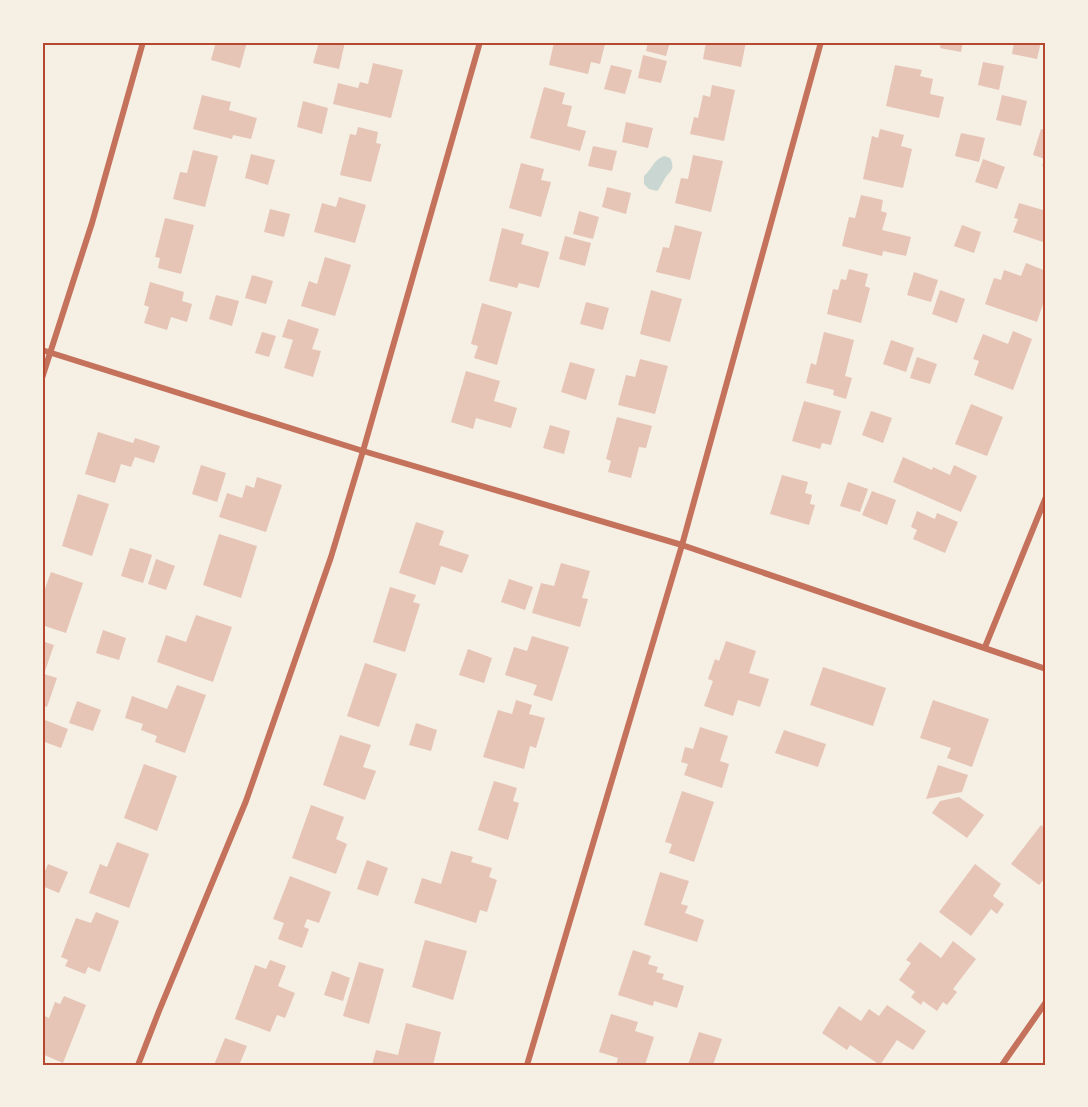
<svg xmlns="http://www.w3.org/2000/svg" width="1088" height="1107" font-family="'PT Sans Narrow',sans-serif">
	<style>
		.water { fill: #c9d6d2 }
		.building { fill: #e6c5b7 }
		.lines { fill: none; stroke-linecap: round; stroke-linejoin: round }
		.minor { stroke: #c5725c; stroke-width: 6 }
		.neatline { fill: none; stroke: #b5482f; stroke-width: 2 }
	</style>
	<rect width="100%" height="100%" fill="#f6efe4"/>
	<path class="water" d="M664,156L670,158C677,171 667,172 663,182C661,185 660,188 657,191L649,189L644,184V176C653,168 653,160 664,156Z"/>
	<g class="building">
		<path d="M216,42H247L240,68L211,60Z"/>
		<path d="M319,42H345L339,69L313,63Z"/>
		<path d="M554,42H596L605,44L600,64L591,62L588,74L549,65Z"/>
		<path d="M648,42H670L666,56L646,51Z"/>
		<path d="M706,42H746L741,67L703,59Z"/>
		<path d="M941,42H963L961,52L940,48Z"/>
		<path d="M1014,42H1041L1037,59L1012,54Z"/>
		<path d="M643,55L667,61L661,83L638,78Z"/>
		<path d="M983,62L1004,66L999,90L978,85Z"/>
		<path d="M373,63L403,70L391,118L333,104L338,83L358,88L360,82L368,84Z"/>
		<path d="M611,65L632,70L625,94L604,89Z"/>
		<path d="M895,65L922,70L920,76L933,79L930,94L944,97L939,118L886,106Z"/>
		<path d="M712,85L735,90L724,141L690,134L694,117L698,118L703,95L710,97Z"/>
		<path d="M544,87L565,93L562,104L572,106L567,126L586,131L580,151L530,138Z"/>
		<path d="M202,95L231,102L229,110L257,118L251,139L233,135L232,139L193,129Z"/>
		<path d="M1002,95L1027,101L1021,126L996,120Z"/>
		<path d="M303,101L328,108L322,134L297,127Z"/>
		<path d="M626,122L653,128L648,148L622,142Z"/>
		<path d="M358,127L378,132L376,143L381,144L371,182L340,175L350,134L356,135Z"/>
		<path d="M880,129L904,135L901,146L912,149L903,188L863,179L872,136L878,138Z"/>
		<path d="M1041,129L1046,130V167L1042,166L1045,159L1033,155Z"/>
		<path d="M961,133L985,138L979,162L955,156Z"/>
		<path d="M593,146L617,151L612,171L588,166Z"/>
		<path d="M193,150L218,156L205,207L173,199L180,172L187,173Z"/>
		<path d="M251,154L275,160L268,185L245,178Z"/>
		<path d="M693,155L723,161L711,212L675,203L681,178L688,179Z"/>
		<path d="M983,159L1005,167L997,189L975,182Z"/>
		<path d="M521,163L544,169L541,180L551,182L541,217L509,208Z"/>
		<path d="M607,187L631,193L626,214L602,207Z"/>
		<path d="M861,195L883,200L881,211L887,213L882,230L911,237L906,256L883,251L882,256L842,246L849,217L855,218Z"/>
		<path d="M339,197L366,205L355,243L314,232L322,203L336,207Z"/>
		<path d="M1046,201V243L1013,232L1018,219L1014,218L1019,203L1043,210Z"/>
		<path d="M270,209L290,214L284,237L264,232Z"/>
		<path d="M579,211L599,217L593,239L573,234Z"/>
		<path d="M165,218L194,225L181,274L158,268L160,258L155,257Z"/>
		<path d="M675,225L702,232L690,280L656,272L663,247L669,248Z"/>
		<path d="M962,225L981,232L974,253L954,246Z"/>
		<path d="M502,228L524,234L521,244L549,252L539,288L519,283L517,288L489,281Z"/>
		<path d="M565,236L591,243L585,266L559,259Z"/>
		<path d="M325,257L351,265L335,316L301,306L309,281L317,284Z"/>
		<path d="M1026,263L1046,271V295L1037,322L985,304L994,278L1001,280L1004,270L1021,276Z"/>
		<path d="M849,269L868,274L865,286L870,288L861,323L827,314L833,289L838,290L841,279L846,280Z"/>
		<path d="M914,272L938,280L931,302L907,295Z"/>
		<path d="M252,275L273,281L266,304L245,298Z"/>
		<path d="M150,282L184,292L182,301L192,304L187,322L171,317L167,330L144,323L149,307L144,305Z"/>
		<path d="M651,290L682,299L670,342L640,334Z"/>
		<path d="M940,290L965,299L957,323L932,314Z"/>
		<path d="M216,295L239,301L232,326L209,319Z"/>
		<path d="M586,302L609,308L603,330L580,324Z"/>
		<path d="M482,303L512,312L497,365L474,358L478,346L471,344Z"/>
		<path d="M288,319L319,329L312,349L321,351L313,377L284,368L293,340L282,337Z"/>
		<path d="M1013,331L1032,339L1013,390L974,375L979,361L973,359L983,334L1008,344Z"/>
		<path d="M262,332L276,336L269,357L255,353Z"/>
		<path d="M824,332L854,340L845,376L852,378L846,399L833,395L834,390L806,383L811,363L816,365Z"/>
		<path d="M891,340L914,348L906,372L883,364Z"/>
		<path d="M917,357L937,364L930,384L910,378Z"/>
		<path d="M640,359L668,366L655,414L618,405L626,375L635,377Z"/>
		<path d="M570,362L595,369L586,400L561,392Z"/>
		<path d="M466,371L500,381L494,401L517,408L511,428L476,418L473,429L451,422Z"/>
		<path d="M804,401L841,411L831,445L822,443L820,449L792,441Z"/>
		<path d="M971,404L1003,417L987,456L955,444Z"/>
		<path d="M871,411L892,418L883,443L862,435Z"/>
		<path d="M617,417L652,426L646,448L639,447L631,478L608,472L611,461L606,459Z"/>
		<path d="M550,425L570,431L564,454L543,448Z"/>
		<path d="M98,432L133,443L135,438L160,446L154,463L135,457L131,467L121,464L115,483L85,474Z"/>
		<path d="M903,457L932,470L933,467L950,475L954,465L977,476L961,512L893,482Z"/>
		<path d="M201,465L226,473L217,502L192,494Z"/>
		<path d="M782,475L808,482L805,493L812,495L810,504L815,505L809,525L770,514Z"/>
		<path d="M257,477L282,485L266,532L219,517L227,493L242,498L246,485L254,488Z"/>
		<path d="M848,482L868,489L860,512L840,506Z"/>
		<path d="M872,491L896,500L887,525L862,515Z"/>
		<path d="M78,494L109,504L92,556L62,546Z"/>
		<path d="M917,511L935,519L937,513L958,522L945,553L913,539L917,530L911,527Z"/>
		<path d="M416,522L444,531L439,545L469,555L462,573L441,566L435,585L399,573Z"/>
		<path d="M219,534L257,546L241,598L203,585Z"/>
		<path d="M130,548L152,555L143,583L121,576Z"/>
		<path d="M156,559L175,566L166,590L148,584Z"/>
		<path d="M561,563L590,571L582,598L588,599L580,627L532,613L541,583L554,586Z"/>
		<path d="M51,572L83,583L66,633L42,625V597Z"/>
		<path d="M509,579L533,587L525,610L501,602Z"/>
		<path d="M390,587L416,595L413,602L420,604L405,652L373,642Z"/>
		<path d="M196,615L232,627L213,682L157,662L166,635L186,642Z"/>
		<path d="M103,630L126,638L119,660L96,653Z"/>
		<path d="M532,636L569,647L552,701L533,695L537,685L505,675L514,647L527,651Z"/>
		<path d="M42,641L54,645L44,674L57,678L47,707L42,705Z"/>
		<path d="M726,641L756,651L749,673L769,679L760,707L738,700L733,716L704,706L713,681L708,679L715,659L719,661Z"/>
		<path d="M468,649L492,658L484,683L459,675Z"/>
		<path d="M365,663L397,674L379,727L347,716Z"/>
		<path d="M823,667L886,688L873,726L810,705Z"/>
		<path d="M177,685L206,695L185,753L155,742L157,736L141,730L143,724L125,718L132,696L167,709Z"/>
		<path d="M516,700L532,705L529,714L545,718L536,748L530,746L524,769L483,757L498,710L512,714Z"/>
		<path d="M933,700L989,719L972,767L947,758L951,748L920,738Z"/>
		<path d="M77,701L101,710L93,731L69,723Z"/>
		<path d="M45,720L68,729L61,748L42,741V728Z"/>
		<path d="M416,723L437,730L431,751L409,745Z"/>
		<path d="M700,727L728,736L720,761L729,764L722,788L684,775L688,764L681,762L685,747L693,749Z"/>
		<path d="M784,730L826,744L818,767L775,753Z"/>
		<path d="M340,735L371,745L363,767L376,771L365,800L323,785Z"/>
		<path d="M144,764L177,776L157,831L124,818Z"/>
		<path d="M938,765L968,775L962,792L926,799Z"/>
		<path d="M494,781L517,788L513,801L519,803L508,840L478,830Z"/>
		<path d="M682,791L714,802L694,862L669,853L672,844L665,842Z"/>
		<path d="M959,797L984,815L967,838L932,813L940,801Z"/>
		<path d="M311,805L344,817L336,839L347,844L336,874L292,858Z"/>
		<path d="M1041,825L1046,829V877L1039,885L1011,864Z"/>
		<path d="M117,842L149,854L129,908L89,893L100,864L107,867Z"/>
		<path d="M451,851L473,857L471,862L492,868L489,877L497,880L487,912L480,910L476,923L414,903L422,878L441,884Z"/>
		<path d="M367,860L388,868L378,896L357,889Z"/>
		<path d="M48,864L68,872L59,893L42,886V878Z"/>
		<path d="M975,864L1001,884L993,896L1004,904L997,914L991,909L971,936L939,912Z"/>
		<path d="M660,872L689,881L681,904L688,906L685,913L704,920L697,942L644,925Z"/>
		<path d="M290,876L331,892L319,923L307,919L304,927L309,929L302,948L278,939L284,923L273,919Z"/>
		<path d="M96,912L119,921L100,972L88,967L85,974L65,966L68,960L61,957L76,918L91,923Z"/>
		<path d="M425,940L467,951L453,1000L412,987Z"/>
		<path d="M953,941L976,959L953,989L957,992L947,1005L943,1002L937,1011L923,1001L921,1005L911,997L915,992L899,980L911,963L906,960L920,942L941,958Z"/>
		<path d="M633,950L651,956L648,964L658,967L656,972L664,974L662,979L684,986L677,1008L654,1001L653,1006L618,995Z"/>
		<path d="M270,960L286,966L278,986L295,993L285,1018L277,1015L270,1032L235,1019L255,965L266,969Z"/>
		<path d="M359,962L384,969L369,1024L343,1016Z"/>
		<path d="M332,971L350,978L343,1001L324,995Z"/>
		<path d="M64,996L86,1005L63,1063L42,1054V1015L49,1018L55,1002L60,1004Z"/>
		<path d="M887,1005L926,1031L913,1050L897,1040L880,1065L850,1045L847,1050L822,1033L839,1006L861,1021L869,1009L879,1016Z"/>
		<path d="M611,1014L638,1022L635,1031L654,1037L645,1065H616L618,1058L599,1052Z"/>
		<path d="M406,1023L441,1032L433,1065H372L376,1050L398,1055Z"/>
		<path d="M699,1032L722,1039L713,1065H688Z"/>
		<path d="M225,1038L247,1046L240,1063L245,1065H214Z"/>
	</g>
	<g class="lines">
		<g class="minor">
			<path d="M42,350L363,451L682,545L1046,669"/>
			<path d="M42,378L92,223L143,42"/>
			<path d="M985,647L1046,497"/>
			<path d="M138,1065L159,1011L246,801L331,557L363,451L480,42"/>
			<path d="M527,1065L682,545L821,42"/>
			<path d="M1002,1065L1046,1002"/>
		</g>
	</g>
	<rect width="1088" height="1107" fill="none" stroke="#f6efe4" stroke-width="87"/>
	<rect x="44" y="44" width="1000" height="1020" class="neatline"/>
</svg>
